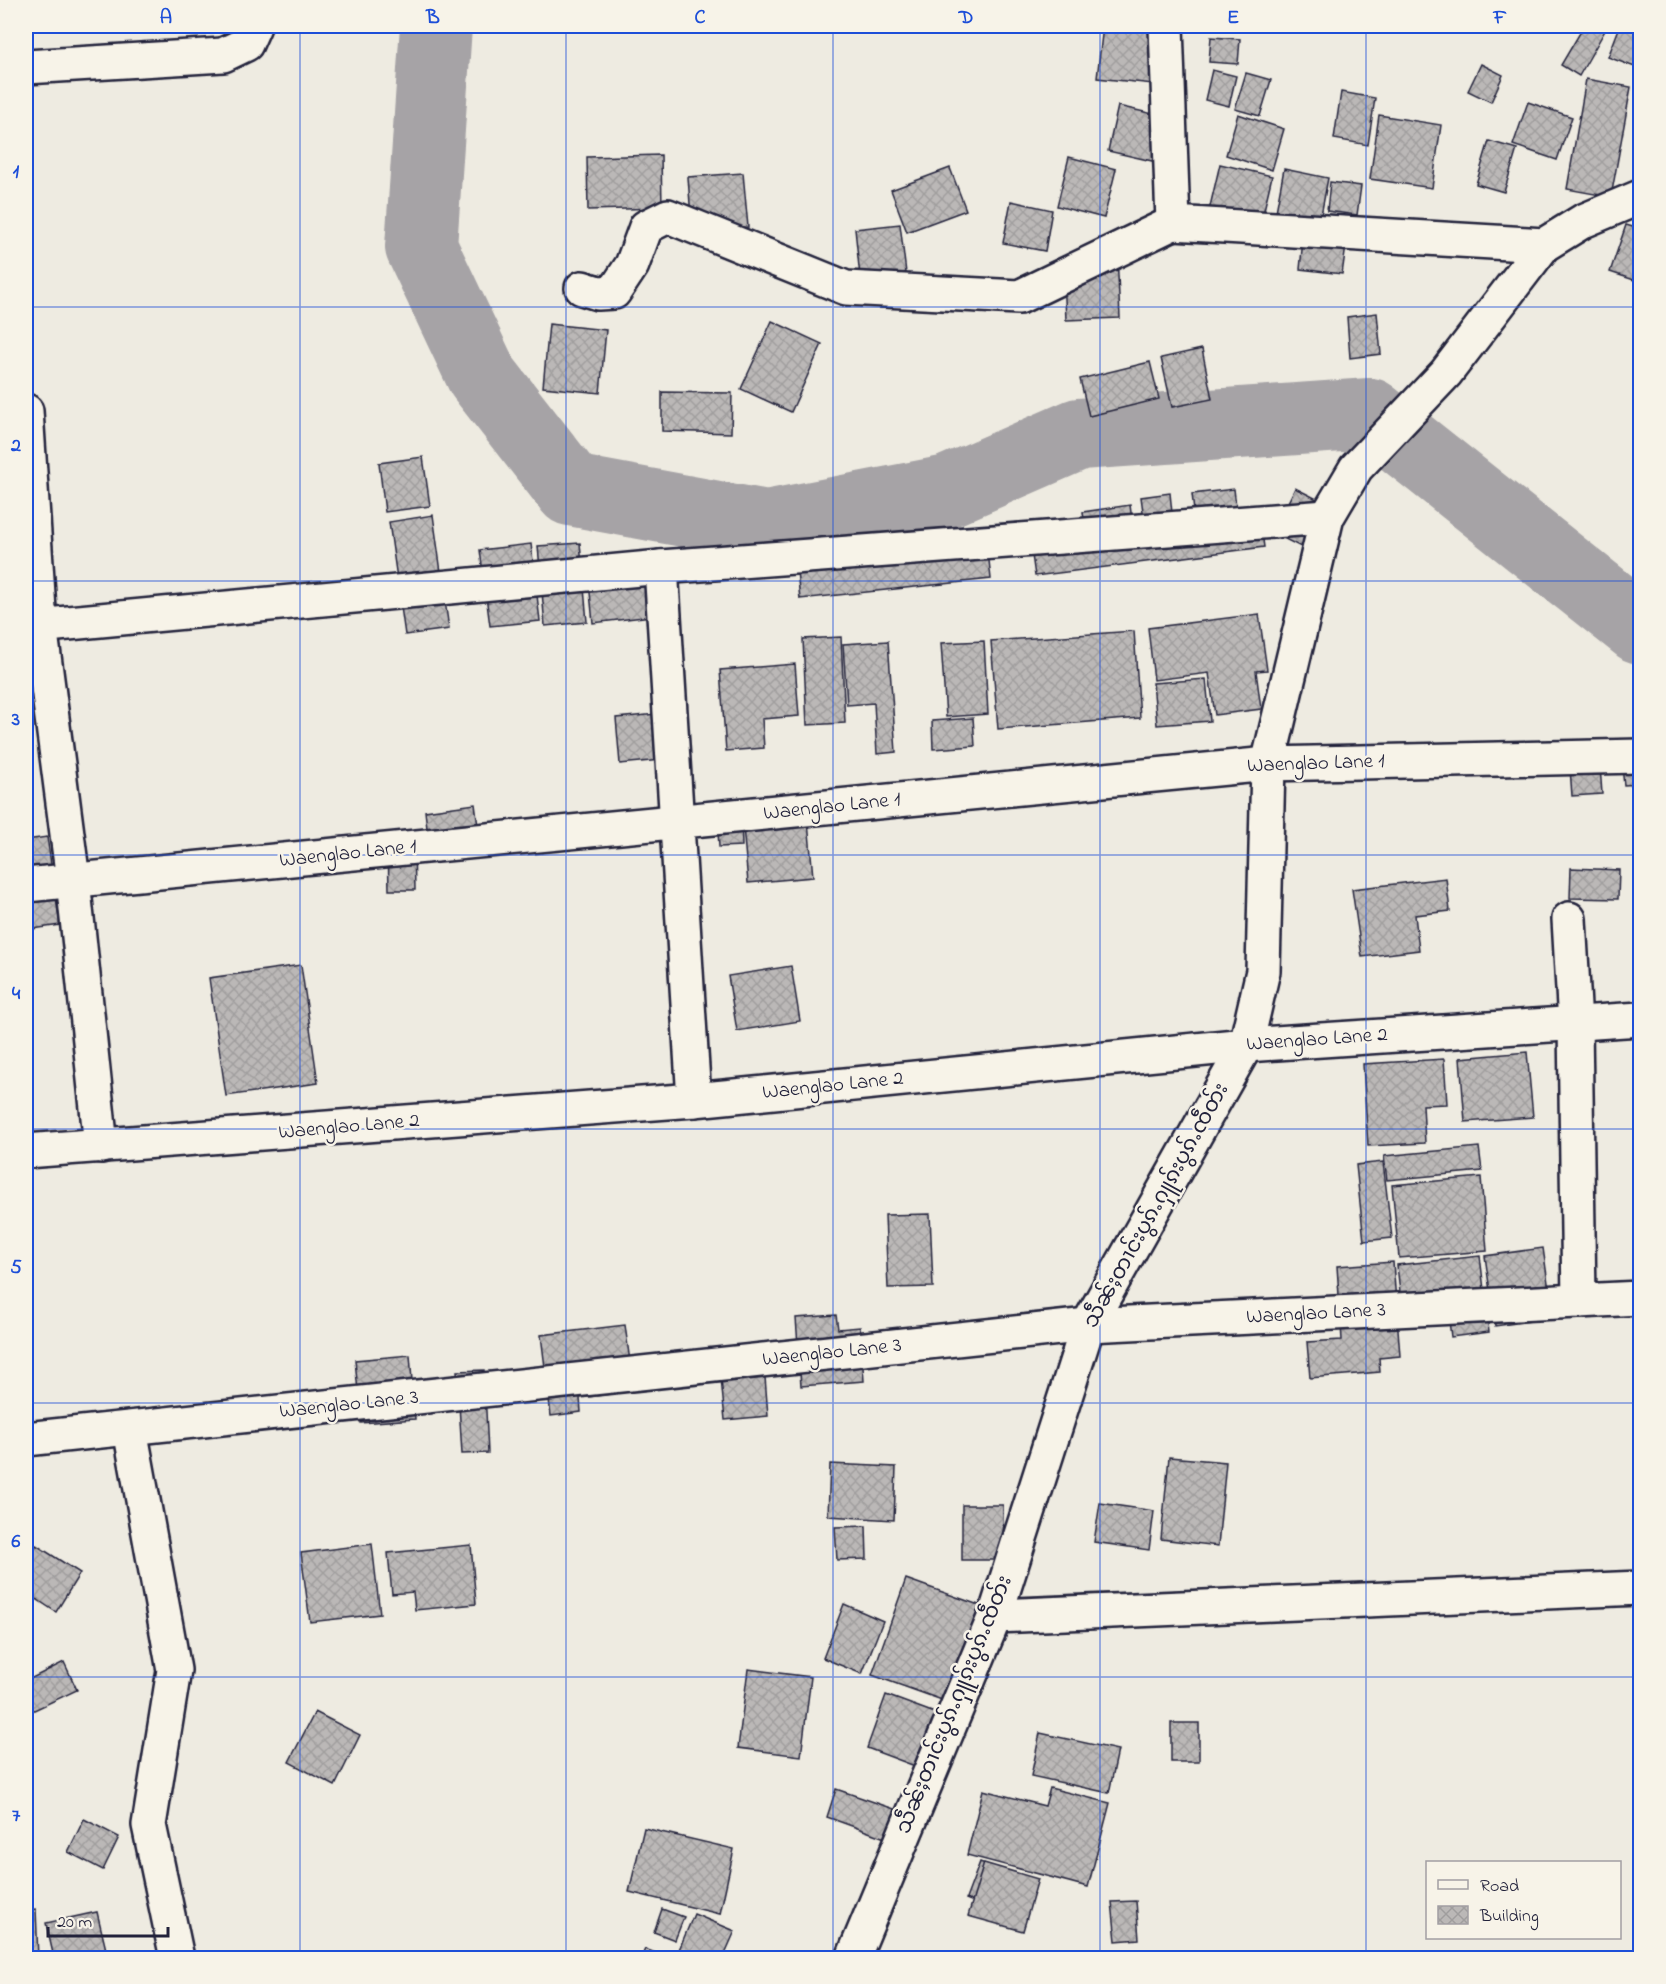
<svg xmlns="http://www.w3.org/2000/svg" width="1666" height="1984" font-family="'Indie Flower','Noto Sans Myanmar',sans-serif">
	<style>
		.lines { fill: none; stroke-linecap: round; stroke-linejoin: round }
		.river { stroke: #a6a3a6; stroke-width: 72 }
		.building { fill: url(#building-cross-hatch); stroke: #22223b; stroke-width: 1.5 }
		.street-casing { stroke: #22223b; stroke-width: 38 }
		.street { stroke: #f7f3e8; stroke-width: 33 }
		.grid { fill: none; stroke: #1d4ed8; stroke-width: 1.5; stroke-opacity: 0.55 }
		.labels { text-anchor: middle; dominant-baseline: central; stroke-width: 5; stroke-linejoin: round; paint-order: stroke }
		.street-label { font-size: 21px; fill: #22223b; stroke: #f7f3e8 }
		.neatline { fill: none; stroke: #1d4ed8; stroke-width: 2 }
		.grid-label { font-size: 20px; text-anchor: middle; font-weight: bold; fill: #1d4ed8 }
	</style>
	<defs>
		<pattern id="building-cross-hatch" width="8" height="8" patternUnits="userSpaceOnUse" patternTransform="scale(1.5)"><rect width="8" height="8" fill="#bbb8b7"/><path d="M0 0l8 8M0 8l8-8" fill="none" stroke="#a09e9e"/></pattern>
	</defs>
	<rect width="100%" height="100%" fill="#eeebe1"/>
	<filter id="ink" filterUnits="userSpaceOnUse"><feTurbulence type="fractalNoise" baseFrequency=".0167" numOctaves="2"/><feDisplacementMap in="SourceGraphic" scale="12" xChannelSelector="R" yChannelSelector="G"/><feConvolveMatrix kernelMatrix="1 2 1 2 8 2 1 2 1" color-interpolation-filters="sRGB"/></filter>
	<g filter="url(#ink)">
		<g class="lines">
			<path class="river" d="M436,26L421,247L482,376L571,490L766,526L948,491L1079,434L1370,414L1640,628"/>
		</g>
		<g class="building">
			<path d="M1103,26L1169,30L1163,85L1097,78Z"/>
			<path d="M1584,26L1607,27L1579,76L1561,65Z"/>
			<path d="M1620,26H1640V69L1608,57Z"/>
			<path d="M1211,37L1240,39L1238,64L1209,62Z"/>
			<path d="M1481,64L1503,75L1491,102L1468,91Z"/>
			<path d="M1212,70L1236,76L1229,106L1205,100Z"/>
			<path d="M1246,73L1271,80L1260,116L1235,109Z"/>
			<path d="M1586,79L1631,87L1611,197L1567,189Z"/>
			<path d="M1341,92L1375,98L1368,145L1334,139Z"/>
			<path d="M1528,102L1572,117L1557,160L1513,145Z"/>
			<path d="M1118,106L1171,118L1161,163L1108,151Z"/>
			<path d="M1238,114L1284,129L1272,170L1226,155Z"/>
			<path d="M1379,115L1441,125L1432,188L1370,179Z"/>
			<path d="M1489,141L1517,149L1504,192L1476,184Z"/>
			<path d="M661,155L662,208L588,210L587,157Z"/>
			<path d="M1069,157L1116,169L1104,218L1057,206Z"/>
			<path d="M1220,164L1272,176L1256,244L1208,215Z"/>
			<path d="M950,168L966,210L907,232L891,190Z"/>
			<path d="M1284,169L1328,178L1319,226L1275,217Z"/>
			<path d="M743,173L748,227L692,231L688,177Z"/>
			<path d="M1330,182L1361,186L1357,215L1327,211Z"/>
			<path d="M1011,201L1052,210L1045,251L1003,243Z"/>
			<path d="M900,224L907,281L861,286L855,229Z"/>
			<path d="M1626,225L1640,229V282L1610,272Z"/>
			<path d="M1303,240L1346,246L1342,274L1300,269Z"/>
			<path d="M1117,254L1120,318L1066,320L1063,256Z"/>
			<path d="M1377,313L1381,354L1350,358L1347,317Z"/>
			<path d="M772,321L822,344L791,412L741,389Z"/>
			<path d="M549,324L606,330L600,393L543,387Z"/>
			<path d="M1202,349L1212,399L1172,407L1161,358Z"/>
			<path d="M1150,362L1159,399L1089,416L1080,379Z"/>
			<path d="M662,392L732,393L731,433L662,431Z"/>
			<path d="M423,457L430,506L385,512L379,463Z"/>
			<path d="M1295,488L1325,503L1303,548L1273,533Z"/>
			<path d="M1234,489L1237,515L1259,511L1264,547L1035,576L1030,541L1086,534L1083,512L1130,505L1133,528L1145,526L1141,497L1170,493L1173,523L1195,520L1192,494Z"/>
			<path d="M433,515L449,629L405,635L389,522Z"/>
			<path d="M986,533L991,579L800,599L795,553Z"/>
			<path d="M580,543L587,622L545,626L538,546Z"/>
			<path d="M531,544L540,621L490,626L480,550Z"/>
			<path d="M655,564L660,615L593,623L588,572Z"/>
			<path d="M1259,614L1267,670L1256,671L1261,709L1215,715L1209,673L1154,680L1148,628Z"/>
			<path d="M1134,631L1140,718L998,729L991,641Z"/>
			<path d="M841,637L845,723L807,725L803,639Z"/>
			<path d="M888,641L896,752L877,754L874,703L847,705L843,644Z"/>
			<path d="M984,641L988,714L946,717L941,643Z"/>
			<path d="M795,664L799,716L762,719L764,748L726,751L720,670Z"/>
			<path d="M1206,679L1210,721L1157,725L1153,683Z"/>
			<path d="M657,714L661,760L620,764L616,718Z"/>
			<path d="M973,718L975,746L933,749L932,721Z"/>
			<path d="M1640,747V784L1624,785L1620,749Z"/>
			<path d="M1600,766L1602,794L1572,796L1570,768Z"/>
			<path d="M475,804L481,848L430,854L425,811Z"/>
			<path d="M741,815L742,846L719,847L717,816Z"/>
			<path d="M808,821L813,877L748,883L743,826Z"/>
			<path d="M47,837L60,925L26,930V840Z"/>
			<path d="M388,845H414L415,890H389Z"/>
			<path d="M1571,868L1619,870L1618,899L1570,898Z"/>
			<path d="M1446,878L1450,911L1415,915L1419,950L1362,957L1352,889Z"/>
			<path d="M301,965L318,1083L226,1096L209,978Z"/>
			<path d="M791,966L800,1021L737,1031L728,976Z"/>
			<path d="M1527,1052L1533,1117L1465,1122L1460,1058Z"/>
			<path d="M1444,1059L1447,1104L1423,1105L1425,1143L1368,1146L1363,1064Z"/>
			<path d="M1479,1147L1482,1171L1387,1180L1384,1156Z"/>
			<path d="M1383,1162L1392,1238L1364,1241L1356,1165Z"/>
			<path d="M1481,1177L1487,1251L1399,1258L1392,1185Z"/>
			<path d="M930,1214L933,1287L888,1288L885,1215Z"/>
			<path d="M1543,1248L1553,1318L1495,1326L1485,1256Z"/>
			<path d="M1480,1256L1489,1332L1451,1337L1448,1313L1403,1319L1397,1265Z"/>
			<path d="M1393,1262L1400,1356L1379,1358L1380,1372L1310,1378L1307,1342L1342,1340L1337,1266Z"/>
			<path d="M836,1315L838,1329L860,1327L864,1381L801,1386L796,1318Z"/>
			<path d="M625,1325L634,1391L580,1398L581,1412L551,1416L541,1335Z"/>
			<path d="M410,1355L415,1419L361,1423L355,1360Z"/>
			<path d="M764,1364L768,1416L725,1420L720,1368Z"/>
			<path d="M484,1370L488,1453L462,1454L457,1371Z"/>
			<path d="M1169,1457L1226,1462L1218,1546L1161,1539Z"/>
			<path d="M830,1464L896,1467L894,1520L828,1516Z"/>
			<path d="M1100,1503L1154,1511L1149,1550L1094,1542Z"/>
			<path d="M962,1505H1003L1004,1560H962Z"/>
			<path d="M866,1526L867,1559L837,1560L835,1527Z"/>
			<path d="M372,1544L380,1614L310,1622L301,1553Z"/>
			<path d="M36,1545L80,1573L56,1612L26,1592V1563Z"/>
			<path d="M471,1545L476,1604L415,1610L413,1592L392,1594L388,1553Z"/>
			<path d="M906,1579L990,1609L956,1705L872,1675Z"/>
			<path d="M844,1604L883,1621L862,1674L823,1658Z"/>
			<path d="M64,1662L77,1690L30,1712L26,1703V1681Z"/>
			<path d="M748,1669L811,1677L801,1756L738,1748Z"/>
			<path d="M886,1695L951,1719L931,1772L867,1748Z"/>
			<path d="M315,1712L360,1735L335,1786L289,1762Z"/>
			<rect x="1171" y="1723" width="28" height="39"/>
			<path d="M1040,1733L1118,1750L1109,1793L1031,1776Z"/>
			<path d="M1050,1788L1110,1803L1088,1887L967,1855L983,1790L1045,1806Z"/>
			<path d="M836,1789L906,1813L896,1842L827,1817Z"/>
			<path d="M84,1819L119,1837L103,1870L68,1852Z"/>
			<path d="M644,1828L734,1849L720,1914L629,1892Z"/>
			<path d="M980,1862L1012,1874L997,1911L966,1899Z"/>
			<path d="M984,1863L1038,1879L1023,1931L968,1916Z"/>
			<path d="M1136,1901L1139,1939L1116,1941L1112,1902Z"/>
			<path d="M36,1909L38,1958H26V1910Z"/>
			<path d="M662,1909L684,1917L675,1940L654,1932Z"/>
			<path d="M97,1912L108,1958H54L46,1923Z"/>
			<path d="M694,1914L735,1931L723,1958H694L678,1952Z"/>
			<path d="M645,1949L669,1958H641Z"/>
			<rect x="1543" y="1954" width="52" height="4"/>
		</g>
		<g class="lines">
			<defs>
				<g id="street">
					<path d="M1166,26L1173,223L1544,245"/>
					<path d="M26,67L223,55L246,44L254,26"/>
					<path d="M582,288L598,293L614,292L632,265L646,227L668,216L846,288L1019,297L1173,223"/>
					<path d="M26,411L40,625L73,880L101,1146"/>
					<path d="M661,567L694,1100"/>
					<path d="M26,627L661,567L1327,517"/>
					<path d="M26,885L1268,764L1640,756"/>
					<path d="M1569,919L1575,1024L1579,1301"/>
					<path d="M26,1151L694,1100L1246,1045L1640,1019"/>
					<path d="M130,1429L174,1670L149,1825L177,1958"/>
					<path d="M26,1439L1088,1325L1640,1298"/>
					<path d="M995,1616L1640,1588"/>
					<path d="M853,1958L995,1616L1088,1325L1246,1045L1263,971L1268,764L1327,517L1356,468L1446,373L1544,245L1583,221L1640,197"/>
				</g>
			</defs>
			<use href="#street" class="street-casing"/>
			<use href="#street" class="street"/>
		</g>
	</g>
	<path class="grid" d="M300,26V1958M566,26V1958M833,26V1958M1100,26V1958M1366,26V1958M26,307H1640M26,581H1640M26,855H1640M26,1129H1640M26,1403H1640M26,1677H1640"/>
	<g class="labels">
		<g class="street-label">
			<text transform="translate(1316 764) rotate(-2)">Waenglao Lane 1</text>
			<text transform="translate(832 807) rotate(-6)">Waenglao Lane 1</text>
			<text transform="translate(348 854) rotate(-6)">Waenglao Lane 1</text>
			<text transform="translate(1317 1040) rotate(-4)">Waenglao Lane 2</text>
			<text transform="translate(833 1086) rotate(-6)">Waenglao Lane 2</text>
			<text transform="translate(349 1127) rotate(-5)">Waenglao Lane 2</text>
			<text transform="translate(1157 1206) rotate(-61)">သဵၼ်ႈတၢင်းပွၵ်ႉႁူၵ်းပွၵ်ႉၸဵတ်း</text>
			<text transform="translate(1316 1314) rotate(-3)">Waenglao Lane 3</text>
			<text transform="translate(832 1353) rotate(-6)">Waenglao Lane 3</text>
			<text transform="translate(349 1405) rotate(-6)">Waenglao Lane 3</text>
			<text transform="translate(955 1705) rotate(-68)">သဵၼ်ႈတၢင်းပွၵ်ႉႁူၵ်းပွၵ်ႉၸဵတ်း</text>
		</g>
	</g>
	<rect width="1666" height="1984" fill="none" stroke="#f7f3e8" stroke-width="66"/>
	<rect x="1426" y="1861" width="195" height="78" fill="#f7f3e8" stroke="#a29fa3" stroke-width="1.5"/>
	<rect x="1438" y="1880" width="30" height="9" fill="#f7f3e8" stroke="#a29fa3" stroke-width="1.5"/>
	<text x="1480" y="1891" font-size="18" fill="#22223b">Road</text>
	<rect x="1438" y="1906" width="30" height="18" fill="url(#building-cross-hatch)" stroke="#a29fa3" stroke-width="1.5"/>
	<text x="1480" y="1921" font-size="18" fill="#22223b">Building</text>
	<path d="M48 1927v9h120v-9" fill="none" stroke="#22223b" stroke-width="3"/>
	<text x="57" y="1927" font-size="18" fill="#22223b" stroke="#f7f3e8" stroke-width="4.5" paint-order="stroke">20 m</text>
	<rect x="33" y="33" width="1600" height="1918" class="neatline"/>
	<g class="grid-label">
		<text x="166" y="23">A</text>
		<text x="433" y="23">B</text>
		<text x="700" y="23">C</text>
		<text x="966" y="23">D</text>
		<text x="1233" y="23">E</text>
		<text x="1500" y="23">F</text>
		<text x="16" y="177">1</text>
		<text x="16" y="451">2</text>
		<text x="16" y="725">3</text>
		<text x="16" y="999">4</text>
		<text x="16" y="1273">5</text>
		<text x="16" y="1547">6</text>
		<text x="16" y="1821">7</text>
	</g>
</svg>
